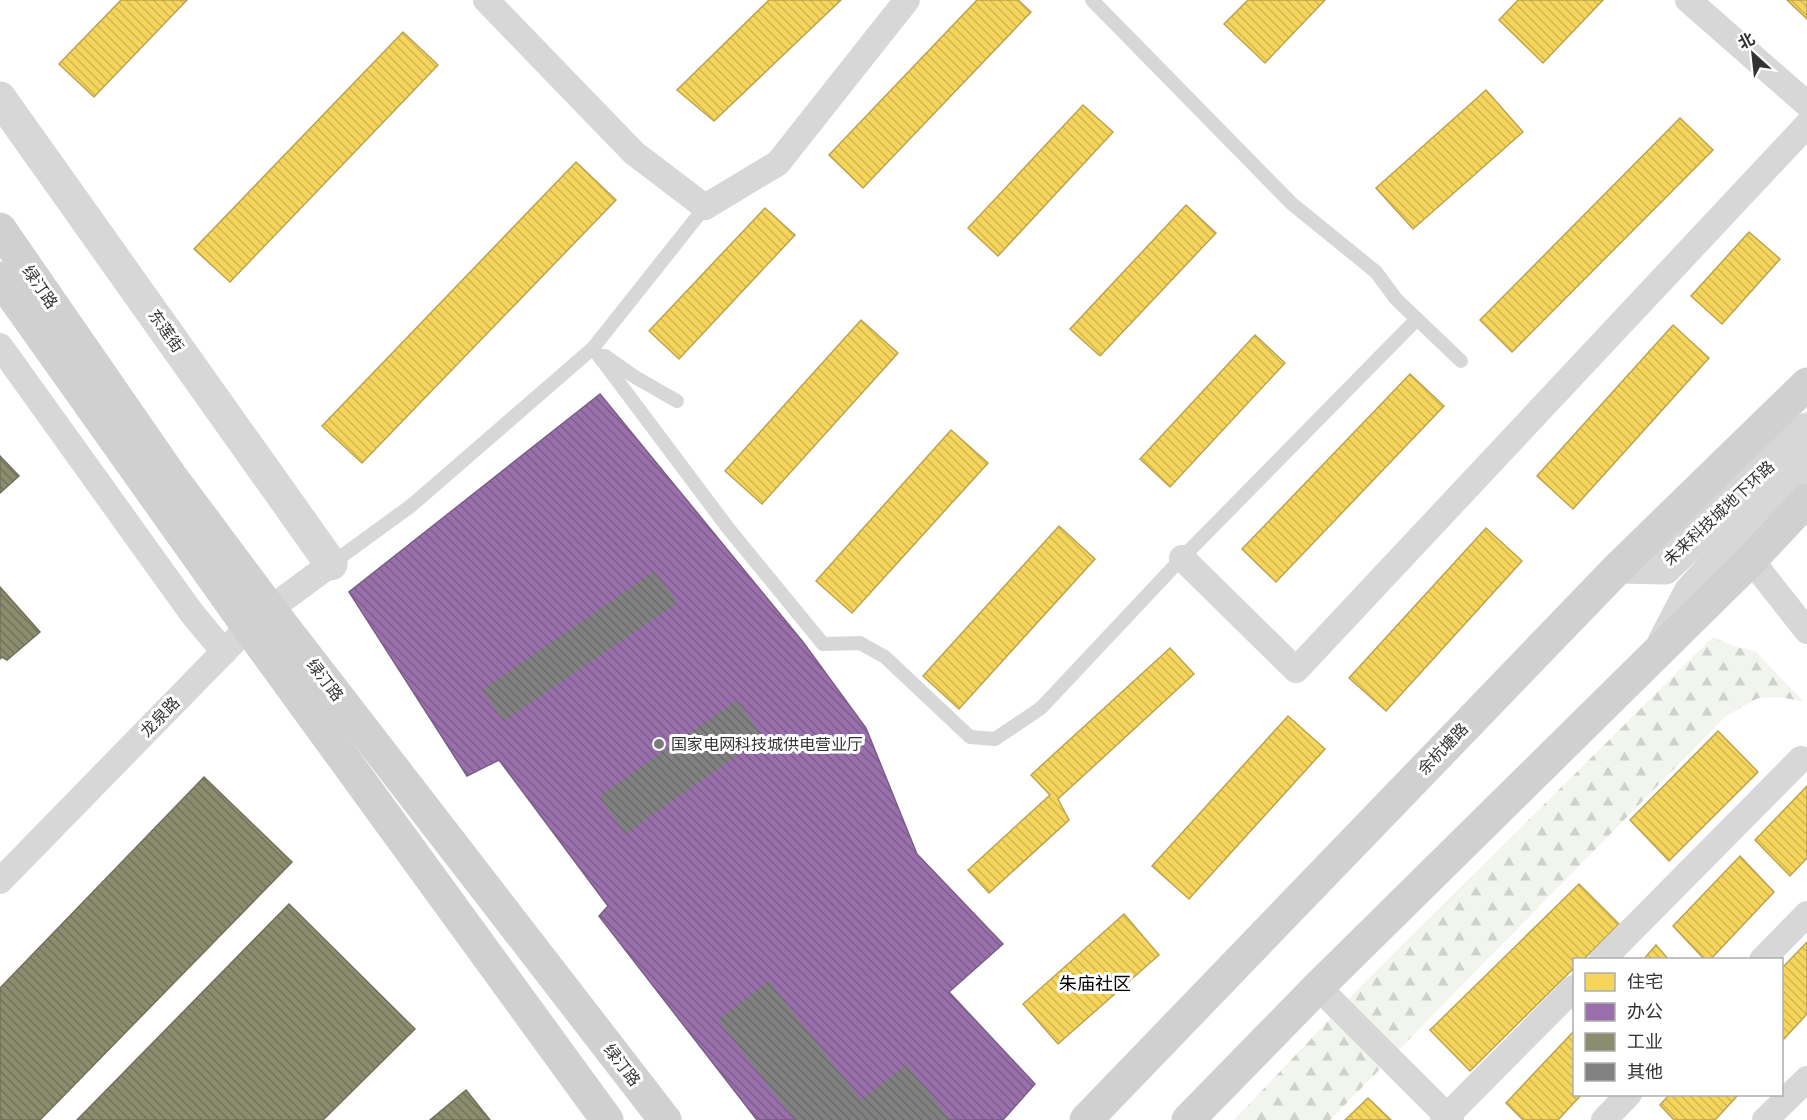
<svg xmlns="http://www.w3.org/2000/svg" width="1807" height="1120" font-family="Rubik,'Noto Sans SC',sans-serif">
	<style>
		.forest { fill: url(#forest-firs) }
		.homes { fill: url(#homes-back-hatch); stroke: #bca450; stroke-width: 1.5 }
		.offices { fill: url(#offices-back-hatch); stroke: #7a5e87; stroke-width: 1.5 }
		.industry { fill: url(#industry-back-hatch); stroke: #71715c; stroke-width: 1.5 }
		.building { fill: url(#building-back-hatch) }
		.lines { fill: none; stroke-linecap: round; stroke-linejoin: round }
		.service { stroke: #d7d7d7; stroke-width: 14 }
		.minor { stroke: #d7d7d7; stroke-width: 26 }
		.tertiary { stroke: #d7d7d7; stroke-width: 33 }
		.secondary { stroke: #d0d0d0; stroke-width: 33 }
		.poi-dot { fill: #7a7a7a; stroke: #fff; stroke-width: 2 }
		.labels { text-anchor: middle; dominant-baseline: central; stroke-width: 6; stroke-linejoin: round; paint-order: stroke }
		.street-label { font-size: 16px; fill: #333; stroke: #fff }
		.poi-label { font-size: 16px; fill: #333; stroke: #fff; text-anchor: start }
		.neighbourhood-label { font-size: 18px; fill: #000; stroke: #fff }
	</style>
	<defs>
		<pattern id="forest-firs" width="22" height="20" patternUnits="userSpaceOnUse" patternTransform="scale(1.5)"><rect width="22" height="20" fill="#f1f5ed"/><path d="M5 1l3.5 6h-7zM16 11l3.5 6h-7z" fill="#cfd2cc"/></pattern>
		<pattern id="homes-back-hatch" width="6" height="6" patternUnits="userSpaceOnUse" patternTransform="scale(1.5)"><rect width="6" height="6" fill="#f6d55c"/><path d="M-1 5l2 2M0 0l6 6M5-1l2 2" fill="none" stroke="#d3b750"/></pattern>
		<pattern id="offices-back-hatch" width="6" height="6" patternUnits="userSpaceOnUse" patternTransform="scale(1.5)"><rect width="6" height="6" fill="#9970ab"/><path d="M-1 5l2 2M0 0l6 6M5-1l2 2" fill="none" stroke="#7d5d8c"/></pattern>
		<pattern id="industry-back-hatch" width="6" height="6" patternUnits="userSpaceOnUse" patternTransform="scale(1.5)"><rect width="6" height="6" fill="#8c8c6e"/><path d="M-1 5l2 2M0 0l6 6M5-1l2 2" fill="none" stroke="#73735b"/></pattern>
		<pattern id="building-back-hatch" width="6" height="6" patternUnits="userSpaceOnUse" patternTransform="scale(1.5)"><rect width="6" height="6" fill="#818181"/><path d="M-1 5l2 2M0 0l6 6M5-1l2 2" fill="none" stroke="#6a6a6a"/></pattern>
	</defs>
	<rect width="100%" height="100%" fill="#fff"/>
	<path class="forest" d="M1713,637L1736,647L1755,651L1804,702L1781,697L1758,698L1726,716L1330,1120H1234L1367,980Z"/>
	<g class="homes">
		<path d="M121,0H187L94,97L59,64Z"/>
		<path d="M769,0H841L714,121L677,90Z"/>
		<path d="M977,0H1018L1031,12L863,188L829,155Z"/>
		<path d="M1248,0H1325L1265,63L1224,24Z"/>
		<path d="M1518,0H1603L1543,63L1499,20Z"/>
		<path d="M1787,0H1807V19Z"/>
		<path d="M403,32L438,65L230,282L194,249Z"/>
		<path d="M1486,90L1523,132L1413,229L1376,188Z"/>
		<path d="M1083,105L1113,132L998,256L968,228Z"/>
		<path d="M1680,118L1713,150L1512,352L1480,320Z"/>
		<path d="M576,162L616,200L362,463L322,426Z"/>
		<path d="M1186,205L1216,233L1100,356L1070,329Z"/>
		<path d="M765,208L795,235L679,359L649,331Z"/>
		<path d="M1749,232L1780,259L1722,324L1691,296Z"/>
		<path d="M861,320L898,353L762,504L725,471Z"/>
		<path d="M1673,325L1709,358L1573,509L1537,476Z"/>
		<path d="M1255,335L1285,363L1170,487L1140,459Z"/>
		<path d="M1410,374L1444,406L1276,582L1242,549Z"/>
		<path d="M951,430L988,463L852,613L816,581Z"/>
		<path d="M1059,526L1095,559L959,709L923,676Z"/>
		<path d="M1486,528L1522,561L1386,711L1349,678Z"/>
		<path d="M1170,648L1194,674L1058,799L1069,820L989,893L968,870L1050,795L1031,775Z"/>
		<path d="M1288,716L1325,749L1189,899L1152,866Z"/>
		<path d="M1718,731L1758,772L1669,861L1630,820Z"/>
		<path d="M1807,786V858L1790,876L1755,840Z"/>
		<path d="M1740,856L1774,892L1710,960H1705L1673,926Z"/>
		<path d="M1579,884L1619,924L1583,960H1574V968L1470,1071L1430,1030Z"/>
		<path d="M1124,914L1159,955L1058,1044L1023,1004Z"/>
		<path d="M1807,942V1014L1782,1041V968Z"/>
		<path d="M1656,945L1669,960H1643Z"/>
		<path d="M1573,1032L1574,1034V1094H1582L1558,1120H1523L1506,1103Z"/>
		<path d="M1670,1094H1739L1715,1120H1674L1660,1105Z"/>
		<path d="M1368,1098L1391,1120H1345Z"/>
	</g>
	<path class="offices" d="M600,394L803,642L866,728L917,854L1003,944L949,992L1035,1084L1003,1120H757L599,916L608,906L499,760L467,776L349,592Z"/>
	<g class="industry">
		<path d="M0,456L19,476L0,493Z"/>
		<path d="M0,587L40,632L7,660L2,657L0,659Z"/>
		<path d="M204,777L292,862L40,1120H0V988Z"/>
		<path d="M289,904L415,1029L323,1120H77Z"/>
		<path d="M466,1090L490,1120H430Z"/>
	</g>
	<g class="building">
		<path d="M655,571L677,603L504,721L482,690Z"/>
		<path d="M737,700L763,737L625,834L599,796Z"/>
		<path d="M769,981L861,1100L907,1064L950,1120H795L718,1020Z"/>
	</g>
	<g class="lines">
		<g class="service">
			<path d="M1092,0L1291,203L1376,272L1396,299L1461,361"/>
			<path d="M593,348L728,528L823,644L860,643L885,657L970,737L995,739L1041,708L1182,558L1417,319"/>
			<path d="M605,356L635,377L677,401"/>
			<path d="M331,564L412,505L593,348L705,207"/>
		</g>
		<g class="minor">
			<path d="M486,0L634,153L705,207L778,163L907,0"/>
			<path d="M1688,0L1807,104"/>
			<path d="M0,346L191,612L224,652"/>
			<path d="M1182,558L1296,670L1807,125"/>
			<path d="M1751,560L1807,631"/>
			<path d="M0,881L248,627L270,609L331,564"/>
			<path d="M1602,960L1801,759"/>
			<path d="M1762,960L1807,914"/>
			<path d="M1318,987L1451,1120"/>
			<path d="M1443,1120L1574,988"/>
			<path d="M1604,1120L1629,1094"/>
			<path d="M1765,1120L1807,1079"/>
		</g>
		<g class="tertiary">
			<path d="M0,98L331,564"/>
			<path d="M1619,567L1665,568L1807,429"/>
			<path d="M1664,642L1690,592L1807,465"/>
		</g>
		<g class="secondary">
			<path d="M0,229L170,475L270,609L665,1120"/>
			<path d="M0,278L248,627L607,1120"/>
			<path d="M1086,1120L1619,567L1807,384"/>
			<path d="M1188,1120L1318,987L1751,560L1807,500"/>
		</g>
	</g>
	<circle class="poi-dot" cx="659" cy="744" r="6"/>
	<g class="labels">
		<g class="street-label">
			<text transform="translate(40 287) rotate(55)">绿汀路</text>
			<text transform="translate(166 331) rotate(55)">东莲街</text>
			<text transform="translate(1719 513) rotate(-43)">未来科技城地下环路</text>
			<text transform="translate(325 680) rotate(52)">绿汀路</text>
			<text transform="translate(160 717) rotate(-46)">龙泉路</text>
			<text transform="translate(1443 749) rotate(-46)">余杭塘路</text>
			<text transform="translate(622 1065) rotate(52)">绿汀路</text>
		</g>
		<g class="poi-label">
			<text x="671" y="744">国家电网科技城供电营业厅</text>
		</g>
		<g class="neighbourhood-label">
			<text x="1095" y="984">朱庙社区</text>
		</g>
	</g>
	<rect x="1573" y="958" width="210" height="138" fill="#ffffff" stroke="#adadad" stroke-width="1.5"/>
	<rect x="1585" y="973" width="30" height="18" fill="#f6d55c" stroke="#adadad" stroke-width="1.5"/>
	<text x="1627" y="988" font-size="18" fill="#333333">住宅</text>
	<rect x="1585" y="1003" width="30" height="18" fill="#9970ab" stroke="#adadad" stroke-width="1.5"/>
	<text x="1627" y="1018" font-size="18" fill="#333333">办公</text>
	<rect x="1585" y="1033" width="30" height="18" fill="#8c8c6e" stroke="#adadad" stroke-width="1.5"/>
	<text x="1627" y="1048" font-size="18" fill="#333333">工业</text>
	<rect x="1585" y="1063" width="30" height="18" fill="#818181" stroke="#adadad" stroke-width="1.5"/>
	<text x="1627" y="1078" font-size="18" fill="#333333">其他</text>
	<g transform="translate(1753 54) rotate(333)" stroke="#ffffff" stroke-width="4.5" paint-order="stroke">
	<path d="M0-4.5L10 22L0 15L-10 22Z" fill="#333333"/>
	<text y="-9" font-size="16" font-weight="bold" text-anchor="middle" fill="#333333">北</text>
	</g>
</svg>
